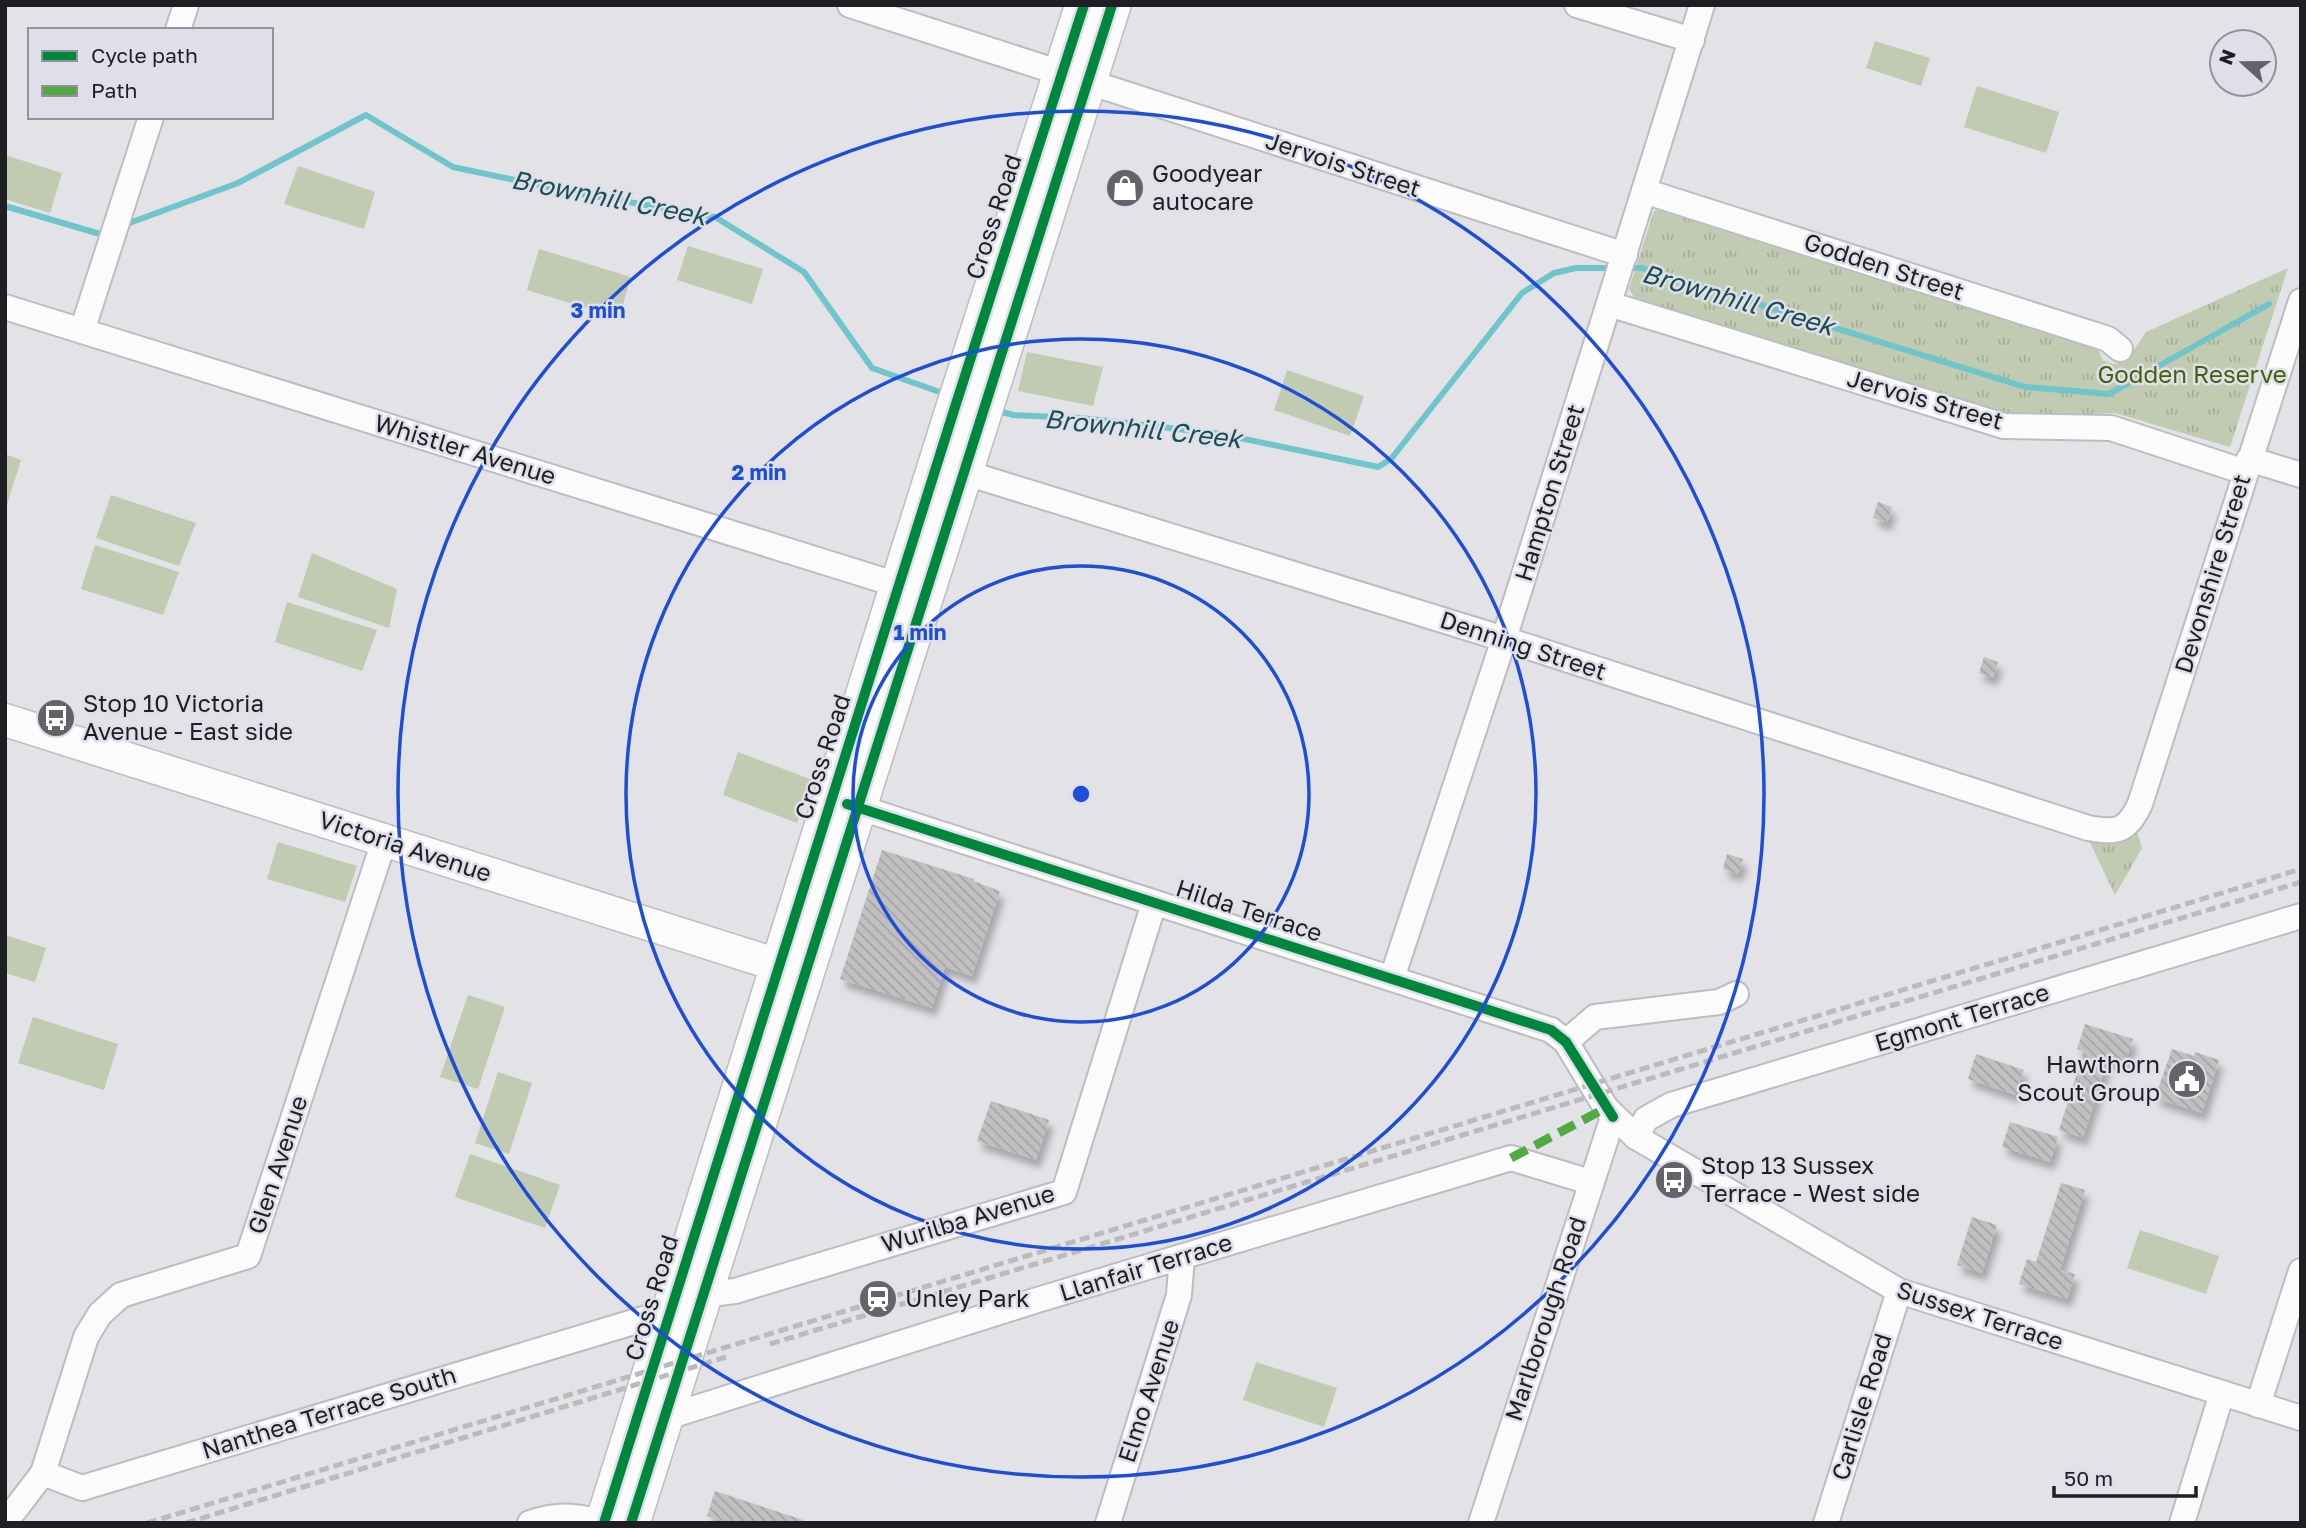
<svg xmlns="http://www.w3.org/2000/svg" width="2306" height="1528" viewBox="0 0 2306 1528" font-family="'Golos Text',sans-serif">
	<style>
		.grass { fill: #c0cbb1 }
		.park { fill: url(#park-tufts) }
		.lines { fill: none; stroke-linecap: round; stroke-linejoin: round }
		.stream { stroke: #6ec5cc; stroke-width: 6 }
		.building { fill: url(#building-back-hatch); filter: url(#shadow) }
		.minor-casing { stroke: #bdbdc1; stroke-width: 28 }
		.major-casing { stroke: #bdbdc1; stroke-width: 35 }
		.highway-casing { stroke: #bdbdc1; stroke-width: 40 }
		.minor { stroke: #fbfbfb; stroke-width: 24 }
		.major { stroke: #fbfbfb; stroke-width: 32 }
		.highway { stroke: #fbfbfb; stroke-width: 37 }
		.rail { stroke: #bbbbbc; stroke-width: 5; stroke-dasharray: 10 5; stroke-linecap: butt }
		.quiet { stroke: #52aa43; stroke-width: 9; stroke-dasharray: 18 9; stroke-linecap: butt }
		.cycleway-casing { stroke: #dfdfea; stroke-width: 15 }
		.cycleway { stroke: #00873e; stroke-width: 10 }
		.ring { fill: none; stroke: #1d4ed8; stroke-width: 3.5 }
		.labels { text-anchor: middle; stroke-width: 5; stroke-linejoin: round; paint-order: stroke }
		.street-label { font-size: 24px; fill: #1f1f23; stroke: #dfdfea }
		.poi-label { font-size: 24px; fill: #1f1f23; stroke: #dfdfea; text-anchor: start }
		.park-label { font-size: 24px; fill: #475f08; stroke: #dfdfea }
		.water-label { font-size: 26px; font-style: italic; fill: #1a4f52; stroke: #dfdfea }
		.centre { fill: #1d4ed8; stroke: #dfdfea; stroke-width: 3.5 }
		.ring-label { font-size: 21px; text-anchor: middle; font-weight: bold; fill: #1d4ed8; stroke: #dfdfea; stroke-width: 5; stroke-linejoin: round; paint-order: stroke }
	</style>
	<defs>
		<pattern id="park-tufts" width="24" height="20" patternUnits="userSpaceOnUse" patternTransform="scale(1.75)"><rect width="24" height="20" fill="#c0cbb1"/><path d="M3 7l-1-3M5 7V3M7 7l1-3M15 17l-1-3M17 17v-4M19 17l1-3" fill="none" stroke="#a5ae98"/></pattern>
		<pattern id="building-back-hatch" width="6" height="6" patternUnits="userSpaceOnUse" patternTransform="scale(1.75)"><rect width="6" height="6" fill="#c1bfc0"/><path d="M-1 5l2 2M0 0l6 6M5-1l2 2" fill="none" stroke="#a5a4a5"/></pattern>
		<filter id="shadow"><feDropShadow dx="4.5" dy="8" stdDeviation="3.5" flood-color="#0004"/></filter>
	</defs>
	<rect width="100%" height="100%" fill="#e2e2e7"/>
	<g class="grass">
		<polygon points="1875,41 1930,58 1921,86 1866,68"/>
		<polygon points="1977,86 2059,112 2046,153 1964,127"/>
		<polygon points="5,155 62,173 50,213 5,199"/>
		<polygon points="298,166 375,192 364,229 284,204"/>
		<polygon points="688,246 763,269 752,304 677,280"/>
		<polygon points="539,249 631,277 619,318 527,290"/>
		<polygon points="1027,352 1103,367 1093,406 1018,391"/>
		<polygon points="1287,370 1364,396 1350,436 1274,410"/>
		<polygon points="5,454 21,460 6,508 5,508"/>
		<polygon points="111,495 196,523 179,566 96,538"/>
		<polygon points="95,545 179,572 163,615 81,589"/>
		<polygon points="312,553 397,589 389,628 298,597"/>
		<polygon points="287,602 377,630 362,671 275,642"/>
		<polygon points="738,752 813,780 797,823 723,795"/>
		<polygon points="278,842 357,866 345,902 267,879"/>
		<polygon points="5,935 46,948 35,982 5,973"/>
		<polygon points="468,995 505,1007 478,1089 440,1077"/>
		<polygon points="33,1017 118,1044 104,1090 18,1063"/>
		<polygon points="498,1072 532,1083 509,1154 475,1143"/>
		<polygon points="470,1154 560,1185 545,1228 455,1197"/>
		<polygon points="2140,1230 2219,1256 2206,1294 2127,1268"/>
		<polygon points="1256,1362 1337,1388 1324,1427 1243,1400"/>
	</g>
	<g class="park">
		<polygon points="1664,207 2097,346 2103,361 2114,364 2126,362 2146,332 2288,268 2230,447 2115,413 2002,418 1637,302 1629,289 1654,211"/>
		<polygon points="2133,820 2142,848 2115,895 2082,826"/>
	</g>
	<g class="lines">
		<g class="stream">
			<polyline points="5,206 100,234 107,231"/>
			<polyline points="124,225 238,183 366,115 453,167 577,193 715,217 804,272 872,368 948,395"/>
			<polyline points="1625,268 1642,268 2025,387 2109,394 2269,304"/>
			<polyline points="995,410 1013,415 1082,418 1221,434 1378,467 1391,459 1522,293 1554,273 1576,268 1615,268"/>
		</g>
	</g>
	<g class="building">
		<polygon points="1878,502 1892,507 1887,523 1873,518"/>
		<polygon points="1984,657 1998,662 1993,678 1979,673"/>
		<polygon points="882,850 974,879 973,881 1000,891 972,976 945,967 932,1008 840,979"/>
		<polygon points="1727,854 1743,859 1738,874 1723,869"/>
		<polygon points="2085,1024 2133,1039 2125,1064 2108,1059 2083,1138 2059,1130 2084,1051 2077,1049"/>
		<polygon points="2172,1049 2194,1056 2195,1052 2219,1060 2202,1113 2155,1098"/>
		<polygon points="1976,1054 2024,1070 2015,1095 1968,1079"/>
		<polygon points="991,1101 1049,1120 1036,1160 977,1141"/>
		<polygon points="2010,1122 2058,1137 2050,1162 2002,1147"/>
		<polygon points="2061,1183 2085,1190 2060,1270 2075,1274 2067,1299 2019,1284 2027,1259 2036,1262"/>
		<polygon points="1972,1217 1997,1225 1982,1273 1957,1265"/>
		<polygon points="715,1491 803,1520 802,1523 729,1523 707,1516"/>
	</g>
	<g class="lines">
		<defs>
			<g id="minor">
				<polyline points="850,5 1625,255"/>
				<polyline points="1577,5 1692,40"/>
				<polyline points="178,30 186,5"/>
				<polyline points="1644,191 2108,339 2120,349"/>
				<polyline points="1609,304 2004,426 2111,428 2245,472"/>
				<polyline points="5,307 911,589"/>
				<polyline points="82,331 151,117"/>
				<polyline points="2249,459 2301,475"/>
				<path d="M950,468l554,171 584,189c29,5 39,4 52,-24l161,-503"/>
				<polyline points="845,803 1551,1030 1566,1042 1606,1108 1636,1137 1899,1291 2301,1418"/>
				<polyline points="1392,978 1504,639 1702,5"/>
				<polyline points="1566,1042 1595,1017 1719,1002 1736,994"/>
				<polyline points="1636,1137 1646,1119 1671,1105 2301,916"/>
				<polyline points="705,1289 719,1293 735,1291 1064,1192 1154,903"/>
				<polyline points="2258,1405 2301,1271"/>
				<polyline points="664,1418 1034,1301 1511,1158 1590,1182"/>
				<polyline points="43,1473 86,1337 100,1314 121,1295 248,1256 384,841"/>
				<polyline points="5,1514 14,1511 43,1473 82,1488 670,1311"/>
				<path d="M530,1523c29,-10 44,-7 74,-1"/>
				<polyline points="1108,1523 1179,1295 1182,1257"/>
				<polyline points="1481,1523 1613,1117"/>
				<polyline points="1826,1523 1899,1291"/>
				<polyline points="2182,1523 2222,1393"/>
			</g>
			<polyline id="major" points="5,720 803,973"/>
			<g id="highway">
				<polyline points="604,1523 955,407 1084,5"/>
				<polyline points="631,1523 1112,5"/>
			</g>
		</defs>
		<use href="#minor" class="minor-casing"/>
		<use href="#major" class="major-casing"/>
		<use href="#highway" class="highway-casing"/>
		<use href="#minor" class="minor"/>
		<use href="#major" class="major"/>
		<use href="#highway" class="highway"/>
		<g class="rail">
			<polyline points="770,1344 2301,882"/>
			<polyline points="147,1523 2301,869"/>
			<polyline points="186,1523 726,1357"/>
		</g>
		<polyline class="quiet" points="1511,1158 1606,1108"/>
		<defs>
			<g id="cycleway">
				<polyline points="847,804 1551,1030 1566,1042 1613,1117"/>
				<polyline points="604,1523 955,407 1084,5"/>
				<polyline points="631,1523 1112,5"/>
			</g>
		</defs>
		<use href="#cycleway" class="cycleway-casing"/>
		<use href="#cycleway" class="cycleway"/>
	</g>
	<g class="ring">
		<circle cx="1081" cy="794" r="228"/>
		<circle cx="1081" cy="794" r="455"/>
		<circle cx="1081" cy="794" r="683"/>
	</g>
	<defs>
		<symbol id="shop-disc" viewBox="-11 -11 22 22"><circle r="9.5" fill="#636368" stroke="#dfdfea"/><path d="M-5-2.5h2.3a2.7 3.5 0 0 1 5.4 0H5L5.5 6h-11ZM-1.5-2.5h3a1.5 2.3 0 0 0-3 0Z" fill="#fff"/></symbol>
		<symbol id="bus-disc" viewBox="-11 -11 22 22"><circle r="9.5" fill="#636368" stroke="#dfdfea"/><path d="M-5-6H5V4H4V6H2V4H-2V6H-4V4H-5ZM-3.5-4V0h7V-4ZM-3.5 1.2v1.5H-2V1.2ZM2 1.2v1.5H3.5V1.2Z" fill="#fff"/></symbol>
		<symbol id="civic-disc" viewBox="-11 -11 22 22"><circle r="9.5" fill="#636368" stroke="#dfdfea"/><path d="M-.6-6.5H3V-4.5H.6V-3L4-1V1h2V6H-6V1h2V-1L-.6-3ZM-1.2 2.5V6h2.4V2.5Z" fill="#fff"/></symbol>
		<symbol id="station-disc" viewBox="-11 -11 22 22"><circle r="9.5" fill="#636368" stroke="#dfdfea"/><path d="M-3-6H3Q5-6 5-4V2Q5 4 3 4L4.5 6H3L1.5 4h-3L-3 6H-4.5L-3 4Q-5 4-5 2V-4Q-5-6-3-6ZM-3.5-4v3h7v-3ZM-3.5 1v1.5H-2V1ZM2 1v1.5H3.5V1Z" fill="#fff"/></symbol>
	</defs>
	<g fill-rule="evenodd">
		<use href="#shop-disc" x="1103" y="166" width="44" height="44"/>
		<use href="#bus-disc" x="34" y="696" width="44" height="44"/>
		<use href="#civic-disc" x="2165" y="1057" width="44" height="44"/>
		<use href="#bus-disc" x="1652" y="1158" width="44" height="44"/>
		<use href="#station-disc" x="856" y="1277" width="44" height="44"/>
	</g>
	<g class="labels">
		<g class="street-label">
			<text transform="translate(1343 165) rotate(18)" y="8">Jervois Street</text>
			<text transform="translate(994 217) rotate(-72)" y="8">Cross Road</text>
			<text transform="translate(1884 267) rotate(18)" y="8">Godden Street</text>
			<text transform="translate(1925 400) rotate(16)" y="8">Jervois Street</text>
			<text transform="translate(465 450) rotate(17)" y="8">Whistler Avenue</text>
			<text transform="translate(1550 493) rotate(-73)" y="8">Hampton Street</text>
			<text transform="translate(2213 574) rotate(-73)" y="8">Devonshire Street</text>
			<text transform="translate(1523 646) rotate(18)" y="8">Denning Street</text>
			<text transform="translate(823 757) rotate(-72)" y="8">Cross Road</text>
			<text transform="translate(405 847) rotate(18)" y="8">Victoria Avenue</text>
			<text transform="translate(1249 911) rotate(18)" y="8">Hilda Terrace</text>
			<text transform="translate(1962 1018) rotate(-17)" y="8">Egmont Terrace</text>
			<text transform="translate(278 1165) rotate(-72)" y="8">Glen Avenue</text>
			<text transform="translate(968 1219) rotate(-17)" y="8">Wurilba Avenue</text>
			<text transform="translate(1146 1268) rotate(-17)" y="8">Llanfair Terrace</text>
			<text transform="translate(652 1298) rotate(-73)" y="8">Cross Road</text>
			<text transform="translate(1980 1316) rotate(18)" y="8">Sussex Terrace</text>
			<text transform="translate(1546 1319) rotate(-72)" y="8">Marlborough Road</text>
			<text transform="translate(1149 1391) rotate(-72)" y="8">Elmo Avenue</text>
			<text transform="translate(1862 1407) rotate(-73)" y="8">Carlisle Road</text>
			<text transform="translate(329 1413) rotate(-17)" y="8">Nanthea Terrace South</text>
		</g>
		<g class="poi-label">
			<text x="1152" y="182">Goodyear<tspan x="1152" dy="28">autocare</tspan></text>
			<text x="83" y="712">Stop 10 Victoria<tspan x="83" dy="28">Avenue - East side</tspan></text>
			<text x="2160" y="1073" text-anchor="end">Hawthorn<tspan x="2160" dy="28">Scout Group</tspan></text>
			<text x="1701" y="1174">Stop 13 Sussex<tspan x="1701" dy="28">Terrace - West side</tspan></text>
			<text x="905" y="1307">Unley Park</text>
		</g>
		<g class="park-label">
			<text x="2192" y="383">Godden Reserve</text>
		</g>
		<g class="water-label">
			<text transform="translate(609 198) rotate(11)" y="9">Brownhill Creek</text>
			<text transform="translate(1738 300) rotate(16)" y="9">Brownhill Creek</text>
			<text transform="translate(1143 429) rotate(6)" y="9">Brownhill Creek</text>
		</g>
	</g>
	<circle cx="1081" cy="794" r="10" class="centre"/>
	<g class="ring-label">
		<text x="598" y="318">3 min</text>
		<text x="759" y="480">2 min</text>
		<text x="920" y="640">1 min</text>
	</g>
	<rect width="2306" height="1528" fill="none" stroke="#1f1f23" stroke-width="14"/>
	<rect x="28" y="28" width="245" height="91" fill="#dfdfea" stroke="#92929a" stroke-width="2"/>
	<rect x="42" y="51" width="35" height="10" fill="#00873e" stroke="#92929a" stroke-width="2"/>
	<text x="91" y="63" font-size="21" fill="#1f1f23">Cycle path</text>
	<rect x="42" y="86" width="35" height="10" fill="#52aa43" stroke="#92929a" stroke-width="2"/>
	<text x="91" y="98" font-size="21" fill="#1f1f23">Path</text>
	<g transform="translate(2243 63) rotate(291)"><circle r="33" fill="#dfdfea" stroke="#92929a" stroke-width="2"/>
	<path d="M0-5L12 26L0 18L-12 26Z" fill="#636368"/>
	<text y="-10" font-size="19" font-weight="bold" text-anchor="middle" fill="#1f1f23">N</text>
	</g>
	<path d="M2054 1486v10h142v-10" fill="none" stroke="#1f1f23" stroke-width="3.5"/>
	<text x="2064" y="1486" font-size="21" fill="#1f1f23" stroke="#dfdfea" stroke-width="5" paint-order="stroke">50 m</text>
</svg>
